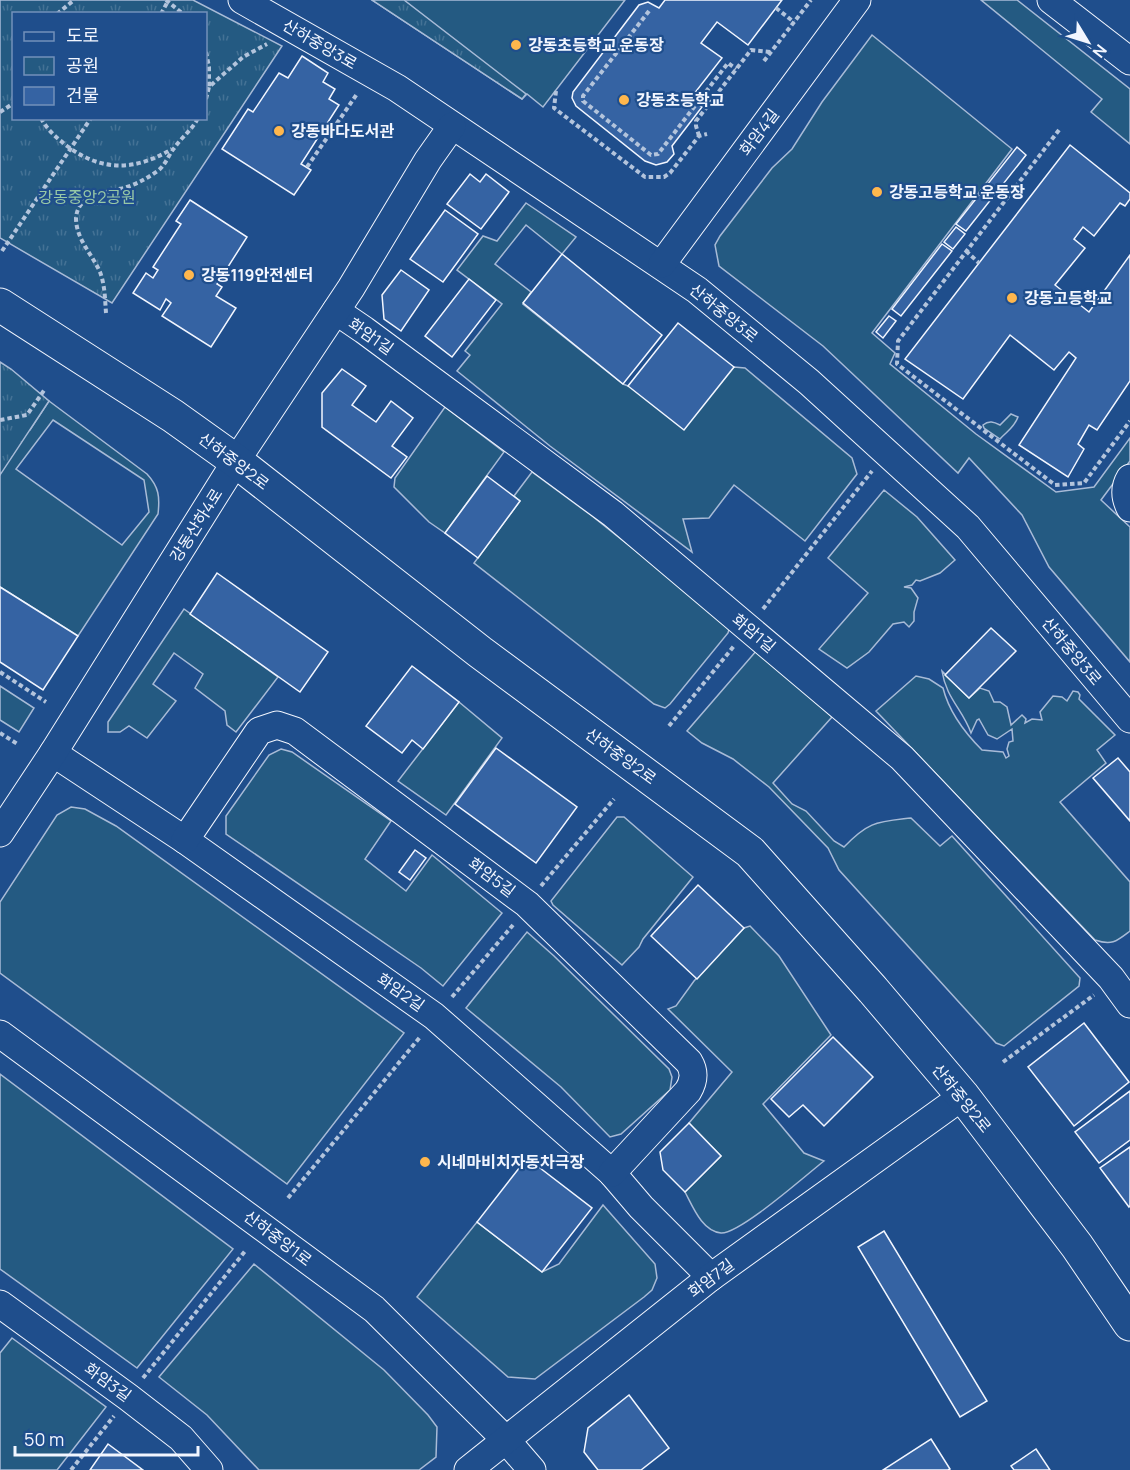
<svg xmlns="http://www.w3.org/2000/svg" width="1130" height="1470" viewBox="0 0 1130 1470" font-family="Manrope,'Noto Sans KR',sans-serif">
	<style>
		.grass { fill: #245a82; stroke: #a8bbd7; stroke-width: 1.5; fill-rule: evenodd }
		.park { fill: url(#park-tufts); stroke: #a8bbd7; stroke-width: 1.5; fill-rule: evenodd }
		.building { fill: #3563a3; stroke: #f2f6ff; stroke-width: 1.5 }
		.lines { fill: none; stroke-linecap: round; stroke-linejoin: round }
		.minor-casing { stroke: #f2f6ff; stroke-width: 29 }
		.major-casing { stroke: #f2f6ff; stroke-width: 35 }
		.path { stroke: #b3c4dc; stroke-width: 4; stroke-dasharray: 4.5 3; stroke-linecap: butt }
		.minor { stroke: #1f4e8c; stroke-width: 27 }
		.major { stroke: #1f4e8c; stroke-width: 33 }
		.poi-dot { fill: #ffb74d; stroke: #1f4e8c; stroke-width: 2 }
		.labels { text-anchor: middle; stroke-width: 4.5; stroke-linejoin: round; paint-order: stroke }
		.street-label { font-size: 16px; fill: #f2f6ff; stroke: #1f4e8c }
		.poi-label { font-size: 16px; font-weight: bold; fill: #f2f6ff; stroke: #1f4e8c; text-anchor: start }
		.park-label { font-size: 16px; fill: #97c8a6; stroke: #1f4e8c }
	</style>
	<defs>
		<pattern id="park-tufts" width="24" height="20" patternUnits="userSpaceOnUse" patternTransform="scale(1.5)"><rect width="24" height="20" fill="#245a82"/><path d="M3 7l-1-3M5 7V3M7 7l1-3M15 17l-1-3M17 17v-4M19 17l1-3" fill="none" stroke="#447295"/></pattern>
	</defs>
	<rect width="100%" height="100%" fill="#1f4e8c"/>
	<g class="grass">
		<polygon points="372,0 625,0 543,107 527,94 522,99"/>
		<polygon points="981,0 1017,0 1130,89 1130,144 1091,112 1102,99"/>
		<polygon points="872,35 1012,149 872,333 895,353 890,364 976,434 1056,492 1094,487 1130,438 1130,461 1101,500 1130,527 1130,662 1049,567 1022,515 969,458 958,473 823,346 719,266 715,245 720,236 772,168 792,149 822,102"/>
		<polygon points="526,203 576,237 562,254 526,225 495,264 531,292 523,304 623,384 628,386 734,367 745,368 852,458 857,474 805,541 734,485 709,518 683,519 692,552 550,446 457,371 470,355 465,351 502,304 457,270 483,236 497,241"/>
		<path d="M49,401l98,73c12,13 13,23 11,40l-80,122 -78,-49v-161l30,4zM53,420l91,60 5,32 -27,33 -106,-76z"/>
		<polygon points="445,407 504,452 445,533 429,522 394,487 395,478"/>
		<path d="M1011,414l7,3c-4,11 -11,14 -18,22l-16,-11 -1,-3c6,-5 11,-3 17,0z"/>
		<polygon points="532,472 592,516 730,626 728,633 670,704 665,708 654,704 474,563 520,501 514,496"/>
		<polygon points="884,490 917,517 955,560 940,573 920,581 916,580 912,585 904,587 911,588 918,598 914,612 914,621 909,627 904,622 893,624 869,652 847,668 819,649 868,593 828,558"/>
		<polygon points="184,609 278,677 236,732 227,725 225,711 195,688 203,674 174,653 153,684 176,701 147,738 129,726 120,732 108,732 108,722"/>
		<path d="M757,650l75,67 -59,66 19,21 14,7 28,30 10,6c25,-26 33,-25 67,-29l29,28 12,-10 128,142 -1,8 -75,60 -8,-3 -157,-173 -11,-22 -59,-61 -36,-28 -31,-16 -15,-12z"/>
		<path d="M942,671l27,27 11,-10 9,3 5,11h6l7,5 4,18 11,-10 4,4 -1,4 7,-4 10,1 -2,-8 13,-16 9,1 5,4 6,-10 5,1 2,3 -1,4 36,36 -18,15 9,13 -46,39 70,80v49c-13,10 -18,15 -35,9l-219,-229 40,-35 13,3 14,9c6,24 22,45 39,62l21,2 3,6 3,-2 -2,-7 2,-7 4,-1 -1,-12 -15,10 -9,-4 -9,-16 -2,1 -6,13c-8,-23 -25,-35 -29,-62z"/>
		<polygon points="0,686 34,708 19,732 0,720"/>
		<polygon points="459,702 502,738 446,815 398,781"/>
		<polygon points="281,749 292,752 391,821 365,859 406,891 432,855 502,913 443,986 421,968 226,834 226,816 269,755"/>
		<polygon points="71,807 85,809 116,826 404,1033 287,1184 0,973 0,902 57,815"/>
		<polygon points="617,817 624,817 693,877 643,939 639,947 622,965 553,905 551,901"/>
		<path d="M750,926l29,30 52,79 -68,69 41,49 20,8c-18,14 -84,73 -103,72 -19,-2 -28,-26 -36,-41l36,-36 -32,-33 43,-51 -64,-63 8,-3 18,-25 50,-53z"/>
		<polygon points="527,932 554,956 669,1069 672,1077 670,1090 621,1134 610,1137 561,1087 466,1008"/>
		<polygon points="0,1074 233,1249 137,1368 0,1269"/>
		<polygon points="603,1205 655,1264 657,1278 652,1290 644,1297 535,1379 508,1377 417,1297 477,1222 542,1272 559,1264"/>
		<polygon points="254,1264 384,1370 428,1415 437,1427 436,1457 419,1470 259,1470 207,1415 159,1377"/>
		<polygon points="12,1338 106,1407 57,1470 0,1470 0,1353"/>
	</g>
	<g class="park">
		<path d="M0,0h193l89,46 -170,257 -112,-65zM14,14h192v104h-192z"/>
		<polygon points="372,0 404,0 526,94 522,99"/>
		<polygon points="0,362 11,369 49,401 0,475"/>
	</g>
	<g class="building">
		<polygon points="665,0 782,0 748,45 717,22 701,43 722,58 690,99 702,107 672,146 674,154 667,162 656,165 645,161 576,106 572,98 573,92 639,5 648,2 659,8"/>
		<polygon points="302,56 328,73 323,82 335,89 329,99 339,105 301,164 311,170 294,195 222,149 248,109 253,112 279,73 288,78"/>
		<polygon points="1070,145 1130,193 1130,199 1125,206 1120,203 1094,236 1083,227 1074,239 1085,248 1055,285 1089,312 1130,255 1130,381 1097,430 1089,425 1078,444 1084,449 1068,477 1019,445 1076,358 1069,352 1054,370 1010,335 963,399 905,359"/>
		<polygon points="1017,147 1026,155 966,231 956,224"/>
		<polygon points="470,174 480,182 486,174 509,192 481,229 447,204"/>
		<polygon points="190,200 247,237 217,284 222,287 216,296 236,308 211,347 162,316 171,303 166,299 160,310 133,293 146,273 153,278 158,270 153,267 181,224 176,221"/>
		<polygon points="445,210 478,234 443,282 410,259"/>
		<polygon points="956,227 965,234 953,249 944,242"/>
		<polygon points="942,244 952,251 901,316 892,309"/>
		<polygon points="562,254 662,335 623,384 523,303"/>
		<polygon points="401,270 429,290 401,331 384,319 382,295"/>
		<polygon points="469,279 496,300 452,357 425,336"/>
		<polygon points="889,316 896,321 883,338 876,332"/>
		<polygon points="678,323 734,367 684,430 628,386"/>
		<polygon points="342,369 366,386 352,405 376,422 391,401 413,418 392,446 407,457 391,478 322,427 322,393"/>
		<polygon points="487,476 520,501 478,558 445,533"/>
		<polygon points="217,573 328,652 300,692 190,614"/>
		<polygon points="0,587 78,636 43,690 0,662"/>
		<polygon points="991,628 1016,651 969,698 945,675"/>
		<polygon points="412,666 459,702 423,749 412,740 402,753 366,726"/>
		<polygon points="496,748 577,807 536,863 455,804"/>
		<polygon points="1118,758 1130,772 1130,821 1093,778"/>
		<polygon points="415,850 426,858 410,880 399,872"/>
		<polygon points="698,885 744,928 697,979 651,936"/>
		<polygon points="1084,1023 1129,1082 1074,1126 1028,1067"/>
		<polygon points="833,1037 873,1077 824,1126 803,1105 789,1117 771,1099"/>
		<polygon points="1130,1091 1130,1140 1099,1163 1075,1132"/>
		<polygon points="689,1123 721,1156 685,1192 663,1170 660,1152"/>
		<polygon points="1130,1147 1130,1206 1129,1207 1100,1168"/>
		<polygon points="527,1158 592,1208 542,1272 477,1222"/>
		<polygon points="884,1231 987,1401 960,1417 858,1247"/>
		<polygon points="629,1395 669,1448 641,1470 598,1470 584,1452 588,1428"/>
		<polygon points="931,1439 950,1469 948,1470 883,1470"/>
		<polygon points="108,1444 143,1470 90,1470"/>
		<polygon points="1036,1449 1050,1470 1014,1470 1011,1466"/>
	</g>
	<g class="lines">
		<defs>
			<g id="minor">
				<polyline points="242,0 397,88 697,290 809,382 968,527 1130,719"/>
				<polyline points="1051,0 1130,61"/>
				<polyline points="662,264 857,0"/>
				<polyline points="336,311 364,330 613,514 902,758 1111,978 1130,1004"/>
				<path d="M1130,478c-6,10 -5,20 0,30"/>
				<polyline points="53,753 185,840 434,1016 612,1173 641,1207 711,1277"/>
				<polyline points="0,833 53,753 236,461 351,288 428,160 452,126"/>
				<path d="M185,840l74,-109 18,-6 18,6 232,173 162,158c6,10 5,19 -1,29l-76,82"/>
				<polyline points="0,1034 374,1309 507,1441 532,1470"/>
				<polyline points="0,1304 128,1397 181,1438 209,1470"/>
				<polyline points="468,1470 711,1277 963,1096"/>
			</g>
			<polyline id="major" points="0,305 173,416 236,461 480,652 750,852 873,990 963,1096 1077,1246 1130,1324"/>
		</defs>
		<use href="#minor" class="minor-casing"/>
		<use href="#major" class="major-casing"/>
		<g class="path">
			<polyline points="166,0 183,14"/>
			<polyline points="776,8 794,22"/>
			<polyline points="649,11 583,96 583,101 651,155 658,154 728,63 736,69"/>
			<polyline points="57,14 74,0"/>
			<polyline points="161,14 168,1"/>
			<polyline points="206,52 209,67 209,87"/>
			<polyline points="764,61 811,0"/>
			<polyline points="556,91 554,108 645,177 664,177 670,173 699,136 707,134"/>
			<polyline points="206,99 209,87 243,57 267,44"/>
			<polyline points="0,112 14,103"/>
			<path d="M41,118c6,12 16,20 26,28 35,26 68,25 105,3"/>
			<polyline points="1059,130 898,341 897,364 1055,485 1084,483 1130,421"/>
			<polyline points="699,136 696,126 696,121 751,50 771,52"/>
			<polyline points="307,167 357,94"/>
			<polyline points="2,251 91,118"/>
			<polyline points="966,251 979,263"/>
			<path d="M106,313c-1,-13 -1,-28 -6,-41 -8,-18 -24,-33 -24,-54 2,-26 33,-25 51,-31 12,-4 22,-10 32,-17 7,-6 10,-16 16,-23 7,-10 17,-17 23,-29"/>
			<polyline points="0,420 27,415 45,389"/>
			<polyline points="763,609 872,471"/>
			<polyline points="0,672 46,702"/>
			<polyline points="669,726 734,646"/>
			<polyline points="0,733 19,745"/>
			<polyline points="541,886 614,799"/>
			<polyline points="452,997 513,925"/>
			<polyline points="1003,1062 1094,995"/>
			<polyline points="288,1198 420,1037"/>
			<polyline points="143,1378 246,1250"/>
			<polyline points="71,1470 114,1416"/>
		</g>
		<use href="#minor" class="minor"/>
		<use href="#major" class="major"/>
	</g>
	<g class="poi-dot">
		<circle cx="516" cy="45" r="6"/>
		<circle cx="624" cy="100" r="6"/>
		<circle cx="279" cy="131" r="6"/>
		<circle cx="877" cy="192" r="6"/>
		<circle cx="189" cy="275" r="6"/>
		<circle cx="1012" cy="298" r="6"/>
		<circle cx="425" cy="1162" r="6"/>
	</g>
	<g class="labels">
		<g class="street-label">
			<text transform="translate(320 44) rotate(30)" y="6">산하중앙3로</text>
			<text transform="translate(759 132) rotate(-53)" y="6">화암4길</text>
			<text transform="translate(724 313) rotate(39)" y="6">산하중앙3로</text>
			<text transform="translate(371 336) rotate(35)" y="6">화암1길</text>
			<text transform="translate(234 461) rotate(37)" y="6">산하중앙2로</text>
			<text transform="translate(196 525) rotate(-58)" y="6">강동산하4로</text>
			<text transform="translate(754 633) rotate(40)" y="6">화암1길</text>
			<text transform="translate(1072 651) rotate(50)" y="6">산하중앙3로</text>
			<text transform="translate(621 756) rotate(36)" y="6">산하중앙2로</text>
			<text transform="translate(492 877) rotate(37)" y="6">화암5길</text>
			<text transform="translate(401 992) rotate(35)" y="6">화암2길</text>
			<text transform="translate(962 1098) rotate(51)" y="6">산하중앙2로</text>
			<text transform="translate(278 1238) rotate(37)" y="6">산하중앙1로</text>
			<text transform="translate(711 1278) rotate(-37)" y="6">화암7길</text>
			<text transform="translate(108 1382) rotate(36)" y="6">화암3길</text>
		</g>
		<g class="poi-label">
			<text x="528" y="51">강동초등학교 운동장</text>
			<text x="636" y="106">강동초등학교</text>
			<text x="291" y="137">강동바다도서관</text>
			<text x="889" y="198">강동고등학교 운동장</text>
			<text x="201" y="281">강동119안전센터</text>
			<text x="1024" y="304">강동고등학교</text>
			<text x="437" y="1168">시네마비치자동차극장</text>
		</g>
		<g class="park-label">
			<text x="87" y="203">강동중앙2공원</text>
		</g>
	</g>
	<rect x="12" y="12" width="195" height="108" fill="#1f4e8c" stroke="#7391ba" stroke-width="1.5"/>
	<rect x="24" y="32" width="30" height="9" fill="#1f4e8c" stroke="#7391ba" stroke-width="1.5"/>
	<text x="66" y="42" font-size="18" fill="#f2f6ff">도로</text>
	<rect x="24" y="57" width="30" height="18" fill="url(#park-tufts)" stroke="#7391ba" stroke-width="1.5"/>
	<text x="66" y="72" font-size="18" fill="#f2f6ff">공원</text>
	<rect x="24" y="87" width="30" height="18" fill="#3563a3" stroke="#7391ba" stroke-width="1.5"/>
	<text x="66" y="102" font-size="18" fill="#f2f6ff">건물</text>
	<g transform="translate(1088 42) rotate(128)" stroke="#1f4e8c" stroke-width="4.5" paint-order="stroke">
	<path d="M0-4.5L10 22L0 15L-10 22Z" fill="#f2f6ff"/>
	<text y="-9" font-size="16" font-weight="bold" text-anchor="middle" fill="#f2f6ff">N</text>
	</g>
	<path d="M15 1446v9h183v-9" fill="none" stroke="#f2f6ff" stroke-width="3"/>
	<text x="24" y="1446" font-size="18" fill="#f2f6ff" stroke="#1f4e8c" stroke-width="4.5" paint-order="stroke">50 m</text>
</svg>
